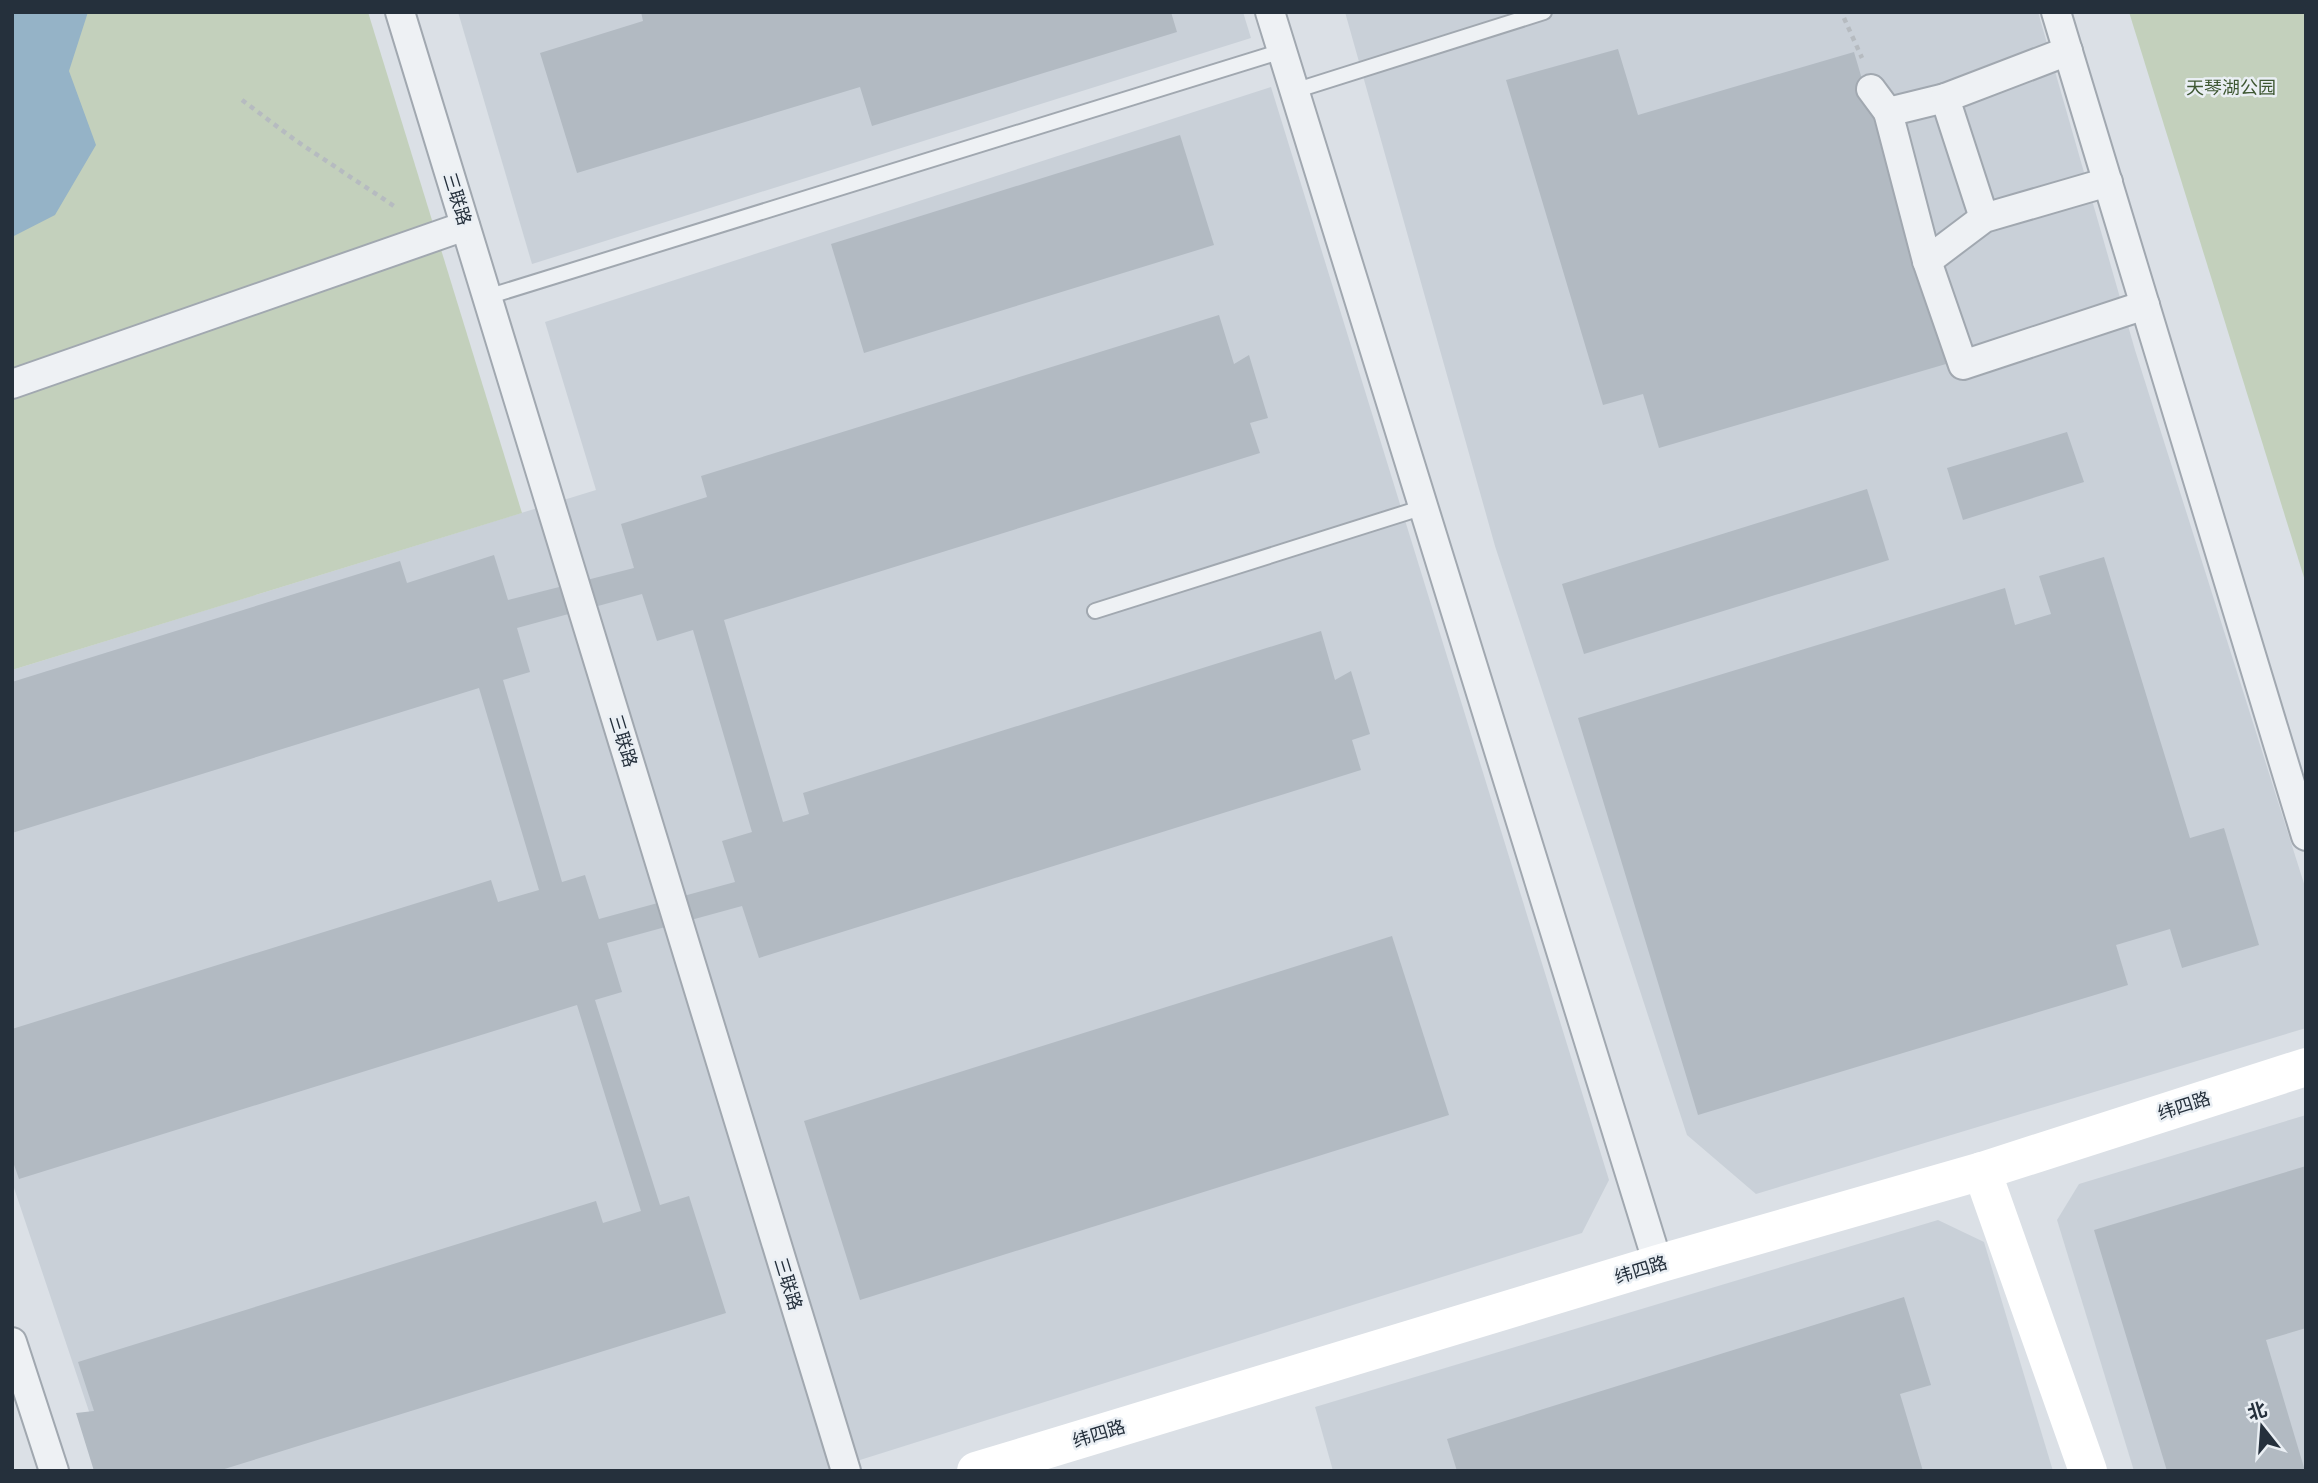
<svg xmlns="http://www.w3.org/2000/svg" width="2318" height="1483" viewBox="0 0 2318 1483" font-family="'Fira Sans','Noto Sans SC',sans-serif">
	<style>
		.built { fill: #c9d0d8 }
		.green { fill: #c3d0bc }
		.water { fill: #95b3c7 }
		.building { fill: #b2bac2; fill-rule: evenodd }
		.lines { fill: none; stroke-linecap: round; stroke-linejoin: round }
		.lane-casing { stroke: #a1a8b0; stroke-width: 18 }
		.street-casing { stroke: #a1a8b0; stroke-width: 32 }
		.path { stroke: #b6bbc0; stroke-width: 4.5; stroke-dasharray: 5 5; stroke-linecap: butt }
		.lane { stroke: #eef1f4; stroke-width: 14 }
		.street { stroke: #eef1f4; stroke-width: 28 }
		.secondary { stroke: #fff; stroke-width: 38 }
		.labels { text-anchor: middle; stroke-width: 5; stroke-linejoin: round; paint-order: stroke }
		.park-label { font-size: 18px; fill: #3e5732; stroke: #eaeff4 }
		.street-label { font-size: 18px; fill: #25303c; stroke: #eaeff4 }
	</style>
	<rect width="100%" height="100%" fill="#dbe0e6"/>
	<g class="built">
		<polygon points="458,12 1243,12 1251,38 532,264"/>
		<polygon points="1345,12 2038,12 2135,350 2306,890 2306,1028 1756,1194 1687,1135 1495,546"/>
		<polygon points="1271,87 1609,1180 1582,1233 825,1471 109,1471 12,1182 12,670 596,490 545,322"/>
		<polygon points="2306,1115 2306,1471 2134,1471 2057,1220 2079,1184"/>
		<polygon points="1938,1220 1984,1242 2053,1471 1333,1471 1315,1407"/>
	</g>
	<g class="green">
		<polygon points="12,12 368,12 522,513 12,670"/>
		<polygon points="2129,12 2306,12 2306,584"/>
	</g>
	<polygon class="water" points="12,12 88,12 69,71 96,145 55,215 12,237"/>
	<g class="building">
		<polygon points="641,12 1171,12 1177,32 872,126 860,87 577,173 540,53 643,21"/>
		<polygon points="1618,49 1638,115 1854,52 1946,364 1659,448 1643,394 1603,405 1506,80"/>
		<polygon points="1180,135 1214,245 864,353 831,244"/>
		<path d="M1219,315l15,49 15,-9 19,63 -18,5 10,30 -536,167 59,202 26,-8 -6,-21 518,-162 14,49 16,-9 19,63 -18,6 9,30 -602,188 -17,-52 -135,37 15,49 -27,8 65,205 29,-9 37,117 -508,158h-124l-18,-58 18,-2 -16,-49 518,-161 7,22 38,-12 -64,-206 -558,174 -7,-20v-130l479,-149 7,22 41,-12 -60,-202 -467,145v-151l388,-121 7,22 87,-28 14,45 126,-32 -13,-44 86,-27 -6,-21zM642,594l15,47 36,-11 59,202 -30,9 13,41 -136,37 -14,-44 -23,7 -59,-202 27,-8 -13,-44z"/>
		<polygon points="2067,432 2084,482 1963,520 1947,468"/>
		<polygon points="1867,489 1889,560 1584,654 1562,584"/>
		<polygon points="2104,557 2190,838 2224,828 2259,945 2182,968 2170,929 2116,945 2128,985 1698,1115 1578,718 2005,588 2015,625 2051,614 2039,576"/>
		<polygon points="1392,936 1449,1115 860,1300 804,1121"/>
		<polygon points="2306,1166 2306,1328 2266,1340 2305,1471 2167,1471 2094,1230"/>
		<polygon points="1904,1297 1931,1385 1900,1394 1923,1471 1457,1471 1447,1439"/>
	</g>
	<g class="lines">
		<defs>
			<g id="lane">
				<polyline points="1294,91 1544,12"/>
				<polyline points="487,297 1282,51"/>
				<polyline points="1095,611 1424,507"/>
			</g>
			<g id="street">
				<polyline points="400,12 846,1471"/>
				<polyline points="1270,12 1658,1264"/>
				<polyline points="2056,12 2306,836"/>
				<polyline points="1871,89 1888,112"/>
				<polyline points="1945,98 1888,112 1927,261 1963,365 2145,305"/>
				<polyline points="1984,218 1945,98 2068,51"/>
				<polyline points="1927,261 1984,218 2108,182"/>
				<polyline points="12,384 465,226"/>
				<polyline points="12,1342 54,1471"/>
			</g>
		</defs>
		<use href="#lane" class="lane-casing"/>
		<use href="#street" class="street-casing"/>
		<g class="path">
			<polyline points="1844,18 1862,58"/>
			<polyline points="242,100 295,140 397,208"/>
		</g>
		<use href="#lane" class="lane"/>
		<use href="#street" class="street"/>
		<g class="secondary">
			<polyline points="1982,1171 2088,1471"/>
			<polyline points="976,1471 1658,1264 1982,1171 2306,1067"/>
		</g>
	</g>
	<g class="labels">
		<g class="park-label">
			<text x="2231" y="94">天琴湖公园</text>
		</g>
		<g class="street-label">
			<text transform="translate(457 199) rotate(73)" y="6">三联路</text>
			<text transform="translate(623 741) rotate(73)" y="6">三联路</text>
			<text transform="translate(2184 1106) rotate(-18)" y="6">纬四路</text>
			<text transform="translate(1641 1270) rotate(-17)" y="6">纬四路</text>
			<text transform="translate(788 1284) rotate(73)" y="6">三联路</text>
			<text transform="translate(1099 1434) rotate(-17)" y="6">纬四路</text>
		</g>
	</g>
	<rect width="2318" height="1483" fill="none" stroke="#25303c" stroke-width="28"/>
	<g transform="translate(2262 1427) rotate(343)" stroke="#eaeff4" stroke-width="5" paint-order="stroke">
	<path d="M0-5L12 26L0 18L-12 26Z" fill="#25303c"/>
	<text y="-10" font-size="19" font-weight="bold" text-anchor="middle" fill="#25303c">北</text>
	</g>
</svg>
